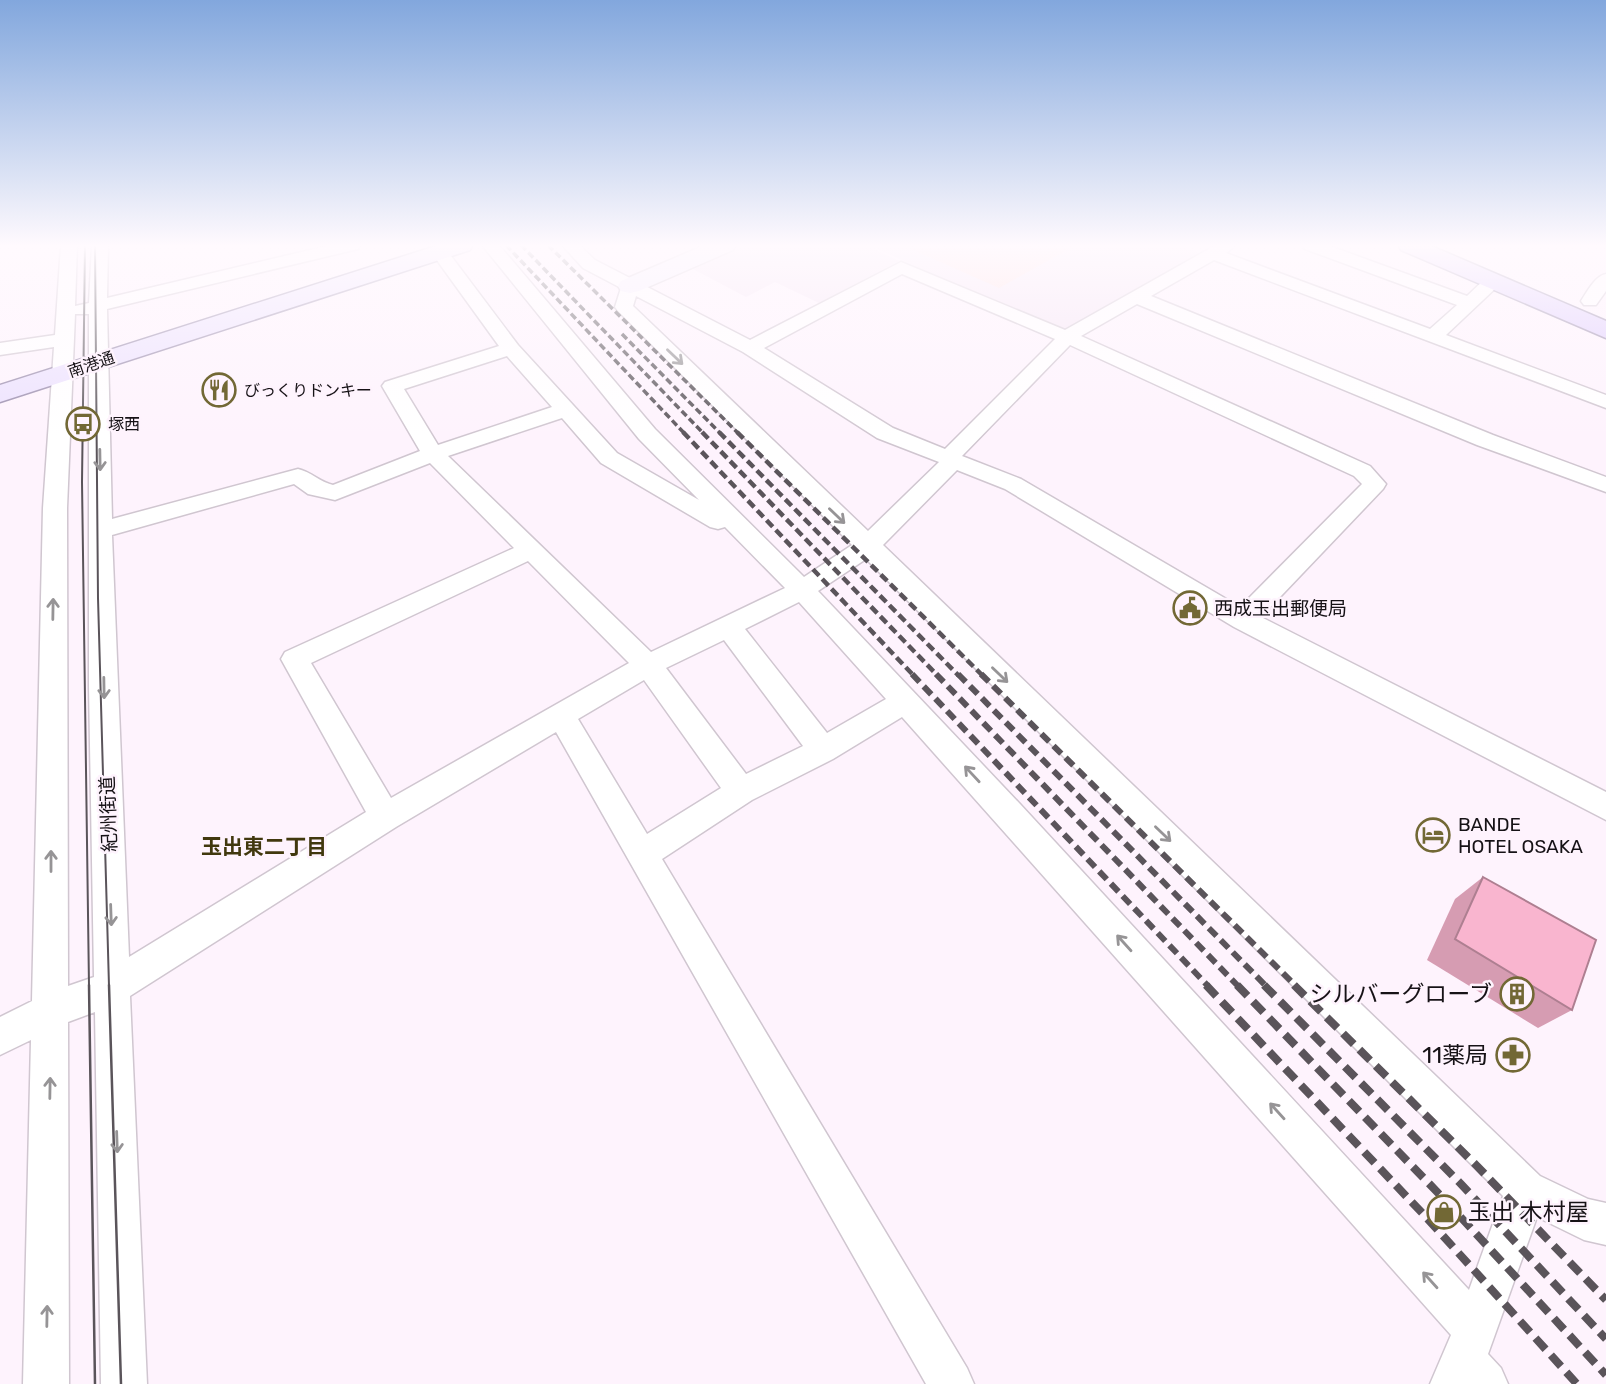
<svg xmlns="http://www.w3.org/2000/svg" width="1606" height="1384" viewBox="0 0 1606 1384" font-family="Rubik,'Noto Sans JP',sans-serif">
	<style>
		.built { fill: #f5e5f4 }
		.green { fill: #fddfde }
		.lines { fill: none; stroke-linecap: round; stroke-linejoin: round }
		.street-casing { stroke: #d0c6d0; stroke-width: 3 }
		.secondary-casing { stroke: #d0c6d0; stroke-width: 3 }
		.primary-casing { stroke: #998cac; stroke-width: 3 }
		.highway-casing { stroke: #998cac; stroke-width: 3 }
		.street { fill: #fff; fill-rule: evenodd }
		.secondary { fill: #f5f0fe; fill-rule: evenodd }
		.primary { fill: #ece1fe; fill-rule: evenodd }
		.highway { fill: #dfcdfd; fill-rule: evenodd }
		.tram-far1 { stroke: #5a545a; stroke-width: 2 }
		.tram { stroke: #5a545a; stroke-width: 2.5 }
		.rail-far3 { stroke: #5a545a; stroke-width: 3.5; stroke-dasharray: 7 3.5; stroke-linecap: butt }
		.rail-far2 { stroke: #5a545a; stroke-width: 4.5; stroke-dasharray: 9 4.5; stroke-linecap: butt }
		.rail-far1 { stroke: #5a545a; stroke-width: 6; stroke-dasharray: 11 6; stroke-linecap: butt }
		.rail { stroke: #5a545a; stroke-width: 8; stroke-dasharray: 15 8; stroke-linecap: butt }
		.wall { fill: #d69cb2 }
		.building { fill: #f9b5cf; stroke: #ae7f91; stroke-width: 2 }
		.oneway { stroke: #969496 }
		.labels { text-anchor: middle; stroke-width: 5; stroke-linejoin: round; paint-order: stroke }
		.far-street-label { font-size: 16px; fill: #161216; stroke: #fef3fd }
		.far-poi-label { font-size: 16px; fill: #161216; stroke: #fef3fd; text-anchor: start }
		.poi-label { font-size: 19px; fill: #161216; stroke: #fef3fd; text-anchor: start }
		.street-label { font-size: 19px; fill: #161216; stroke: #fef3fd }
		.neighbourhood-label { font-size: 21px; font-weight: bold; fill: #41380e; stroke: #fef3fd }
		.near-poi-label { font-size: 23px; fill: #161216; stroke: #fef3fd; text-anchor: end }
	</style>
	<rect width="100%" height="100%" fill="#fef3fd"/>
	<g class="built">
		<polygon points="747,245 866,245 899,261 819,303 775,282 746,297 691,268"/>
		<polygon points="869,245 1177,245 1197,252 1198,256 1071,331 1061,332"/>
	</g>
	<polygon class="green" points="902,245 1076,245 999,288"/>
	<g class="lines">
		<defs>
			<g id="street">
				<path d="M61,245h16l-2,61 14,-3 3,-58h16l-1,53 224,-53h29l-2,4 -251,60 5,210 186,-50c13,3 22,13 35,16l87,-34 -38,-65 3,-4 114,-36 -68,-94 8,-5 6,1 73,97 99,108 82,47 -60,-61 -157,-194h17l156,184 149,148 48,-32 -234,-234 -3,-4 6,-19 -38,-20 -21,-23h17l16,15 155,80 151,-78 164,68 151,-85h20l-10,8 204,76 27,-24 -152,-56 -2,-4h24l140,51 20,-19h12l3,4 -3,4 -53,50 160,60v13l-392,-148 -63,36 342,139 113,42v15l-129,-47 -340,-141 -56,32 289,130 16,18 -3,5 -122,128 345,175v28l-372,-193 -229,-138 -48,-19 -74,75 657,631 48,23 18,4v42l-22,-5 -47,-23 -49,137 13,14 7,16h-78l21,-49 -549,-618 -69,42 -81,41 -90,59 305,509 7,16h-48l-370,-652 -160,95 -266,169 17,388h-46l-6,-372 -27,10 1,362h-46l8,-344 -31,15v-38l32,-16 11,-493 11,-161 -54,8v-12l55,-8zM902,274l153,65 -110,110 -52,-21 -129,-80zM636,296l107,56 134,86 62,24 -71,69 -235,-225zM75,314h14v372l5,291 -26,9 -1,-478zM1070,345l284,131 8,8 -122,123 -219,-128 -59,-23zM507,356l45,51 -114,38 -34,-56zM562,418l39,45 109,64 8,2 7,-2 60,61 -134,64 -203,-196zM430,463l84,85 -229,104 -4,7 85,153 -237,145 -17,-422 182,-51 14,10 27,6zM866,559l637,637 -34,94 -449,-486 -202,-213zM528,561l101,102 -238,135 -80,-135zM799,602l87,97 -59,34 -82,-104zM724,640l79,106 -57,28 -80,-106zM644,680l77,108 -74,46 -69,-115z"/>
				<path d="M1606,274v17l-10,14h-12l-3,-4c6,-9 14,-25 25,-27z"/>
			</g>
			<polygon id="secondary" points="705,245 736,245 733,250 639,291 630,293 621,291 618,286 621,281"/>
			<polygon id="primary" points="439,245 473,245 470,250 0,402 0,385"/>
			<polygon id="highway" points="1398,245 1429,245 1606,321 1606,338 1401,250"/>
		</defs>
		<use href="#street" class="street-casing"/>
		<use href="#secondary" class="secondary-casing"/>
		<use href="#primary" class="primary-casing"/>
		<use href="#highway" class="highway-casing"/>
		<use href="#street" class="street"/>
		<use href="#secondary" class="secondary"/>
		<use href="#primary" class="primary"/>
		<use href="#highway" class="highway"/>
		<g class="tram-far1">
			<polyline points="85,245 82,482 89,986"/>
			<polyline points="95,245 98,598 109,986"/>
		</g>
		<g class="tram">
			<polyline points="89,985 95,1384"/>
			<polyline points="109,985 121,1384"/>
		</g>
		<g class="rail-far3">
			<polyline points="506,245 685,434"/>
			<polyline points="521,245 704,434"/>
			<polyline points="548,245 739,434"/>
			<polyline points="622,334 721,434"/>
		</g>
		<g class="rail-far2">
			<polyline points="683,432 914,676"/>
			<polyline points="702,432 938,676"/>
			<polyline points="719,432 959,676"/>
			<polyline points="737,432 983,676"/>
		</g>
		<g class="rail-far1">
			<polyline points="912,674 1208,986"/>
			<polyline points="936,674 1238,986"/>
			<polyline points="958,674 1266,986"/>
			<polyline points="981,674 1296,986"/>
		</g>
		<g class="rail">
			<polyline points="1206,985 1425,1216 1577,1384"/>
			<polyline points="1237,985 1444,1199 1606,1375"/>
			<polyline points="1264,985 1460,1183 1606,1339"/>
			<polyline points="1294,985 1477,1166 1606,1300"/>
		</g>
	</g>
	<polygon class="wall" points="1483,877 1572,1010 1538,1028 1427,960 1455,899"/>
	<polygon class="building" points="1483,877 1596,940 1572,1010 1455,939"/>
	<defs><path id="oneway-shaft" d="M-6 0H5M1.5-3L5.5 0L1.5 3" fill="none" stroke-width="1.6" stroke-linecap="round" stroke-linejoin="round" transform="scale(1.75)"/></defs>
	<g class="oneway">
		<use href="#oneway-shaft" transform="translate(675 357) rotate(44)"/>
		<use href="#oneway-shaft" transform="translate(100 460) rotate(89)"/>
		<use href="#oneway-shaft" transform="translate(837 516) rotate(44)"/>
		<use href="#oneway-shaft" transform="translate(53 609) rotate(-89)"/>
		<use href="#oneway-shaft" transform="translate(1000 675) rotate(44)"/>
		<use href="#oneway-shaft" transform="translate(104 688) rotate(89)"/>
		<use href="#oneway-shaft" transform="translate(972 774) rotate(-133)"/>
		<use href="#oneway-shaft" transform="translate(1163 834) rotate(44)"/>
		<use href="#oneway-shaft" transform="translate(51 861) rotate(-90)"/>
		<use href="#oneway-shaft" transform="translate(111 915) rotate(88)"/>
		<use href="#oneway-shaft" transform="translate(1124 943) rotate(-132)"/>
		<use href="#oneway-shaft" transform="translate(50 1088) rotate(-89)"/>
		<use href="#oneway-shaft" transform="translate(1277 1111) rotate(-132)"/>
		<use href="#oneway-shaft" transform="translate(117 1142) rotate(88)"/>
		<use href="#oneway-shaft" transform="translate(1430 1280) rotate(-132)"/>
		<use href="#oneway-shaft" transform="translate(47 1316) rotate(-89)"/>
	</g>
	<linearGradient id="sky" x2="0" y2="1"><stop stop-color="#82a7dd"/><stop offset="0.56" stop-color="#fffafe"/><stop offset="1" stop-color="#fffafe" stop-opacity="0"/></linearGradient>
	<rect width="1606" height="439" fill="url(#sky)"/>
	<defs>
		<symbol id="restaurant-ring" viewBox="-11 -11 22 22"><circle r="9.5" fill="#fef3fd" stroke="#726835" stroke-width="1.5"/><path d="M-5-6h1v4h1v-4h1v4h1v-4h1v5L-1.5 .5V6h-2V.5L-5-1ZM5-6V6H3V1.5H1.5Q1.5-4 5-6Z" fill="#726835"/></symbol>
		<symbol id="bus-ring" viewBox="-11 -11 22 22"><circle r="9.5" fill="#fef3fd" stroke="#726835" stroke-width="1.5"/><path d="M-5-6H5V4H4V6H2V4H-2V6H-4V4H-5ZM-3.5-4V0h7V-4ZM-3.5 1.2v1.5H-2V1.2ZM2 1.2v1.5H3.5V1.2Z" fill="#726835"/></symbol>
		<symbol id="civic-ring" viewBox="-11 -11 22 22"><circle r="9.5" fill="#fef3fd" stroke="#726835" stroke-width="1.5"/><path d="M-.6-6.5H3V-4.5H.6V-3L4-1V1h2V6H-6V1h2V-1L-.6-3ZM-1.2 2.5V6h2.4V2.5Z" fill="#726835"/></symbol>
		<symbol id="hotel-ring" viewBox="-11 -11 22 22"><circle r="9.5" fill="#fef3fd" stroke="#726835" stroke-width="1.5"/><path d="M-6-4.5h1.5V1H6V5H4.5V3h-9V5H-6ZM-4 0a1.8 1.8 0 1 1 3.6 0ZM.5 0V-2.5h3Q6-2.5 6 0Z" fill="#726835"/></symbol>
		<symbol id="building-ring" viewBox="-11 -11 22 22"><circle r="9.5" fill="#fef3fd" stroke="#726835" stroke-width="1.5"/><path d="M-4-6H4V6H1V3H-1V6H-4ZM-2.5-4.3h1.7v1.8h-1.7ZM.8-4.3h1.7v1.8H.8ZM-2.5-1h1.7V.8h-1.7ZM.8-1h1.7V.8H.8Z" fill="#726835"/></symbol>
		<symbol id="pharmacy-ring" viewBox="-11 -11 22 22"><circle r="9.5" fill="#fef3fd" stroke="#726835" stroke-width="1.5"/><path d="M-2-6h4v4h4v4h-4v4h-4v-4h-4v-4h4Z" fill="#726835"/></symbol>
		<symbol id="shop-ring" viewBox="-11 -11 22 22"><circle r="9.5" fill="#fef3fd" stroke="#726835" stroke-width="1.5"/><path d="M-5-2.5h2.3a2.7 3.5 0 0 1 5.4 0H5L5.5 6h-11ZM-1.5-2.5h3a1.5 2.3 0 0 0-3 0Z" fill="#726835"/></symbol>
	</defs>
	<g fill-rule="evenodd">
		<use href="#restaurant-ring" x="200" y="371" width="38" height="38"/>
		<use href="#bus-ring" x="64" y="405" width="38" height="38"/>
		<use href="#civic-ring" x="1171" y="589" width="38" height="38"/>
		<use href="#hotel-ring" x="1414" y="816" width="38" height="38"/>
		<use href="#building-ring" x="1498" y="975" width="38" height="38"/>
		<use href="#pharmacy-ring" x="1494" y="1036" width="38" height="38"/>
		<use href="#shop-ring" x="1425" y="1193" width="38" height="38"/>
	</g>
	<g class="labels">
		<g class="far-street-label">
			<text transform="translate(91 364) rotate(-19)" y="6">南港通</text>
		</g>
		<g class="far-poi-label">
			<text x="244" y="396">びっくりドンキー</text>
			<text x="108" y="430">塚西</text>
		</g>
		<g class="poi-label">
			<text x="1214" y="615">西成玉出郵便局</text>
			<text x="1458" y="831">BANDE<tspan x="1458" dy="22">HOTEL OSAKA</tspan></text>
		</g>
		<g class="street-label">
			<text transform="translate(108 814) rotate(-92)" y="7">紀州街道</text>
		</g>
		<g class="neighbourhood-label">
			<text x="264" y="854">玉出東二丁目</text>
		</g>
		<g class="near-poi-label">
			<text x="1492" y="1002">シルバーグローブ</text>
			<text x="1488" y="1063">11薬局</text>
			<text x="1468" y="1220" text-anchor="start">玉出 木村屋</text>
		</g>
	</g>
</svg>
